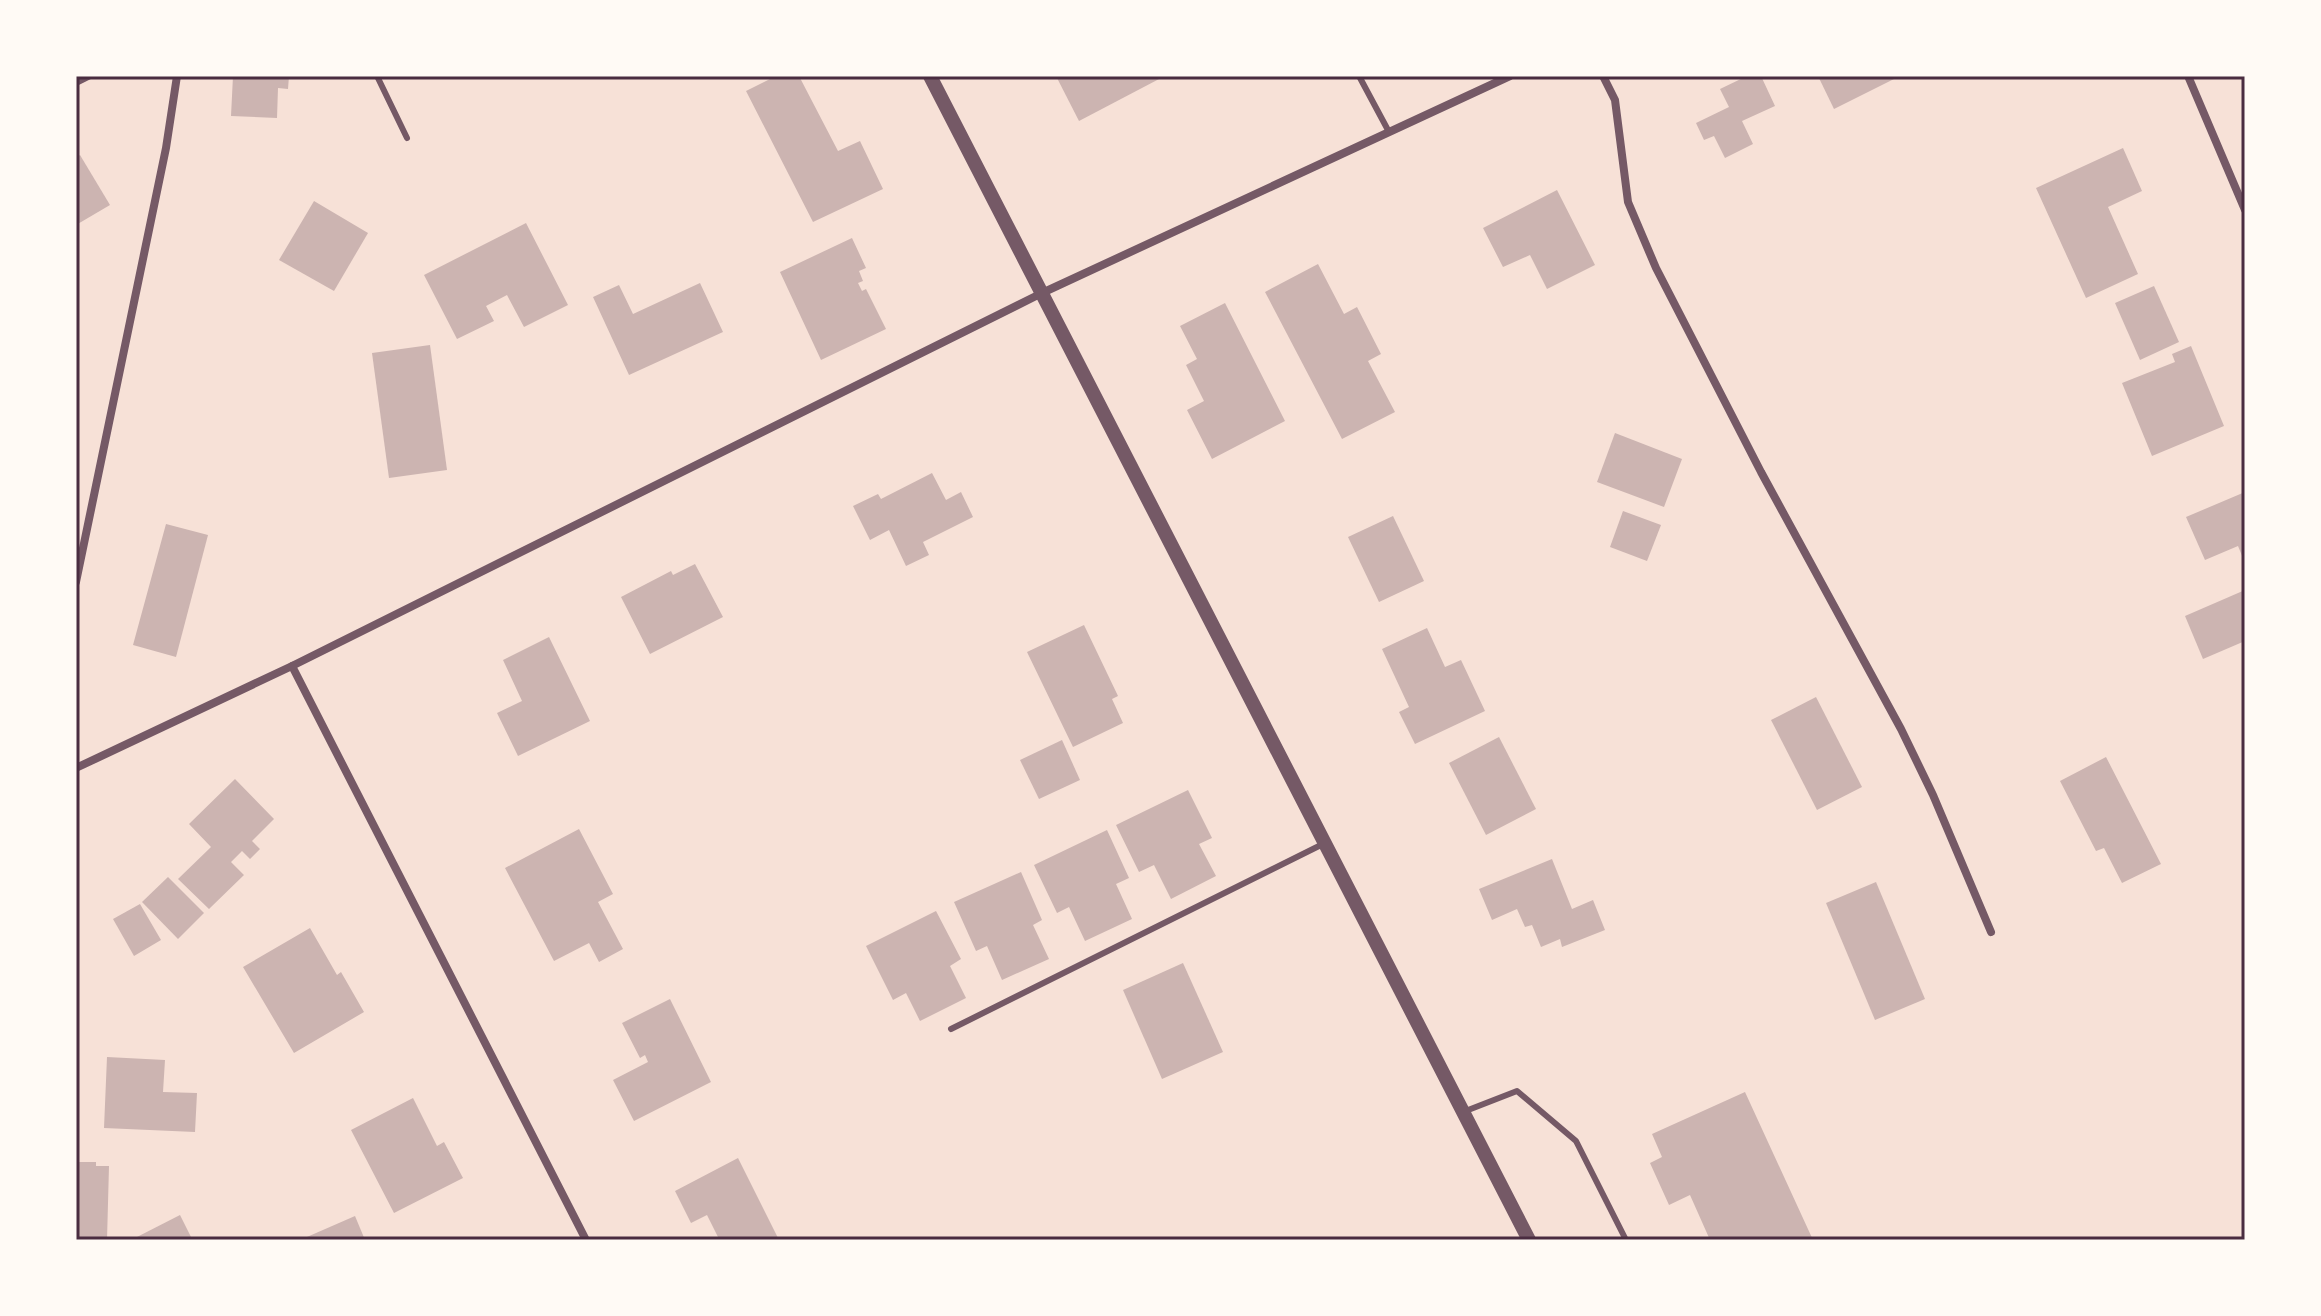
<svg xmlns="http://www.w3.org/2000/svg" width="2321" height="1316" viewBox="0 0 2321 1316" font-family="'Space Grotesk',sans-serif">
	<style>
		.building { fill: #ccb4b1 }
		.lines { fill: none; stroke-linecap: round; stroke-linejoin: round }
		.service { stroke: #755966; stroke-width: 6 }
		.minor { stroke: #755966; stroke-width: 8 }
		.tertiary { stroke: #755966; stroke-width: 14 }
		.neatline { fill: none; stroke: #4a2c40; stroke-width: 3 }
	</style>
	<rect width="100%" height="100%" fill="#f7e1d7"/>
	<g class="building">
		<polygon points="233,76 289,76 288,89 278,88 277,118 231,116"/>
		<polygon points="776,76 799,76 838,151 860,141 883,189 813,222 746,91"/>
		<polygon points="1056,76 1160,76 1161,78 1079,121"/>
		<polygon points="1747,76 1761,76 1775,106 1742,121 1753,144 1725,158 1714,136 1704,140 1696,123 1729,107 1720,89"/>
		<polygon points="1818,76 1900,76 1834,109"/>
		<polygon points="2123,148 2142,191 2108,207 2138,274 2086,298 2036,188"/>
		<polygon points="80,155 110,205 76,225 76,158"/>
		<polygon points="1557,190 1595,265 1547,289 1530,255 1503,267 1483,228"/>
		<polygon points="314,201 368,233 334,291 279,260"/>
		<polygon points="526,223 568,305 524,327 507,295 486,306 494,321 457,339 424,275"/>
		<polygon points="852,238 866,268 859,271 863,281 858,283 862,291 866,289 886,329 821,360 780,272"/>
		<polygon points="1318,264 1344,314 1357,307 1381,354 1368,361 1395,412 1342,439 1265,292"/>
		<polygon points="700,283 723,332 629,375 593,297 619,285 633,314"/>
		<polygon points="2154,286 2179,342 2140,360 2115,303"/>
		<polygon points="1225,303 1285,421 1212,459 1187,410 1204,401 1186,365 1197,359 1180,326"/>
		<polygon points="430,345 447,470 389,478 372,353"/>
		<polygon points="2191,346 2224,426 2152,456 2122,383 2175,362 2172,354"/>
		<polygon points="1615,433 1682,459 1664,507 1597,482"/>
		<polygon points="932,473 946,500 961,492 973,517 923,542 929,555 906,566 889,530 870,540 853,506 878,494 881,499"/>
		<polygon points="2245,492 2245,563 2238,546 2205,560 2186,517"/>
		<polygon points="1623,511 1661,525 1647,561 1610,547"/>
		<polygon points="1393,516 1424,581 1379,602 1348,537"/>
		<polygon points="166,524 208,535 176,657 133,645"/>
		<polygon points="695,564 723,617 650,654 621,597 671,571 673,575"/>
		<polygon points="2245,590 2245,641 2203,659 2185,616"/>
		<polygon points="1084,625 1118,696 1112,699 1123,723 1073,747 1027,652"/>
		<polygon points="1427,628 1445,667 1461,660 1485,711 1415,744 1399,712 1409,707 1382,649"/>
		<polygon points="549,637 590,721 518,756 497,713 522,701 503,660"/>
		<polygon points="1816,697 1862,787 1817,810 1771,720"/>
		<polygon points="1499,737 1536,809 1486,835 1449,763"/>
		<polygon points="1062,740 1080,780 1039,799 1020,760"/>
		<polygon points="2106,757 2161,864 2122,883 2104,848 2096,851 2060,781"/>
		<polygon points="235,779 274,819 252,841 260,849 250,859 242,851 231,862 244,875 209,909 178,879 211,847 189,824"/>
		<polygon points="1188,790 1212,838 1199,844 1216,876 1171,899 1154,865 1139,872 1116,825"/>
		<polygon points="579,829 613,894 598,902 623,949 599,962 589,943 554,961 505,868"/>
		<polygon points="1107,830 1129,878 1116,884 1132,919 1085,941 1069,907 1057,913 1034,865"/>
		<polygon points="1552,859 1572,909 1593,900 1605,930 1562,947 1560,939 1541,947 1532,925 1525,927 1517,909 1492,920 1479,889"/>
		<polygon points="1021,872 1042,920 1033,925 1049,959 1002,980 987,946 976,951 954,902"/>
		<polygon points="168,877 204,913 178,939 142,902"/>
		<polygon points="1876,882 1925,999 1875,1020 1826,903"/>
		<polygon points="140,904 161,940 134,956 113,919"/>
		<polygon points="936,911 961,959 950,966 966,998 920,1021 906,993 893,1000 866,946"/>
		<polygon points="310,928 337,975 341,972 364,1012 294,1053 243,967"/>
		<polygon points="1183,963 1223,1052 1162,1079 1123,990"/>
		<polygon points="670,999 711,1082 634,1121 613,1080 648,1062 645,1055 640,1058 622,1023"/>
		<polygon points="107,1057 165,1060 163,1092 197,1093 195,1132 104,1128"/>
		<polygon points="1745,1092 1813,1240 1710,1240 1690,1195 1669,1205 1650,1163 1662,1157 1652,1134"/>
		<polygon points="413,1098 437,1146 444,1142 463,1178 394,1213 351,1130"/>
		<polygon points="738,1158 779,1240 711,1240 718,1237 707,1215 691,1223 675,1191"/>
		<polygon points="76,1162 96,1162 96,1166 109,1166 107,1240 76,1240"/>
		<polygon points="180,1215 191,1237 185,1240 137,1240 135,1238"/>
		<polygon points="355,1216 365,1240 300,1240"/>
	</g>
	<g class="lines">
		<g class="service">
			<polyline points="377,76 407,138"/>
			<polyline points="1359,76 1389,132"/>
			<polyline points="76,83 90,76"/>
			<polyline points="951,1029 1325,843"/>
			<polyline points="1463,1112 1517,1091 1576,1141 1626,1240"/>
		</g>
		<g class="minor">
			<polyline points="1603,76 1615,100 1628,202 1656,268 1761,472 1901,729 1933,795 1991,932"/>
			<polyline points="2188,76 2245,210"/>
			<polyline points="76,582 166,148 177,76"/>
			<polyline points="292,666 586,1240"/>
			<polyline points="76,768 292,666 1042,293 1510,76"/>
		</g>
		<polyline class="tertiary" points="930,76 1529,1240"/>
	</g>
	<rect width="2321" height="1316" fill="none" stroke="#fffaf5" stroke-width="156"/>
	<rect x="78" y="78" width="2165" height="1160" class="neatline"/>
</svg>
